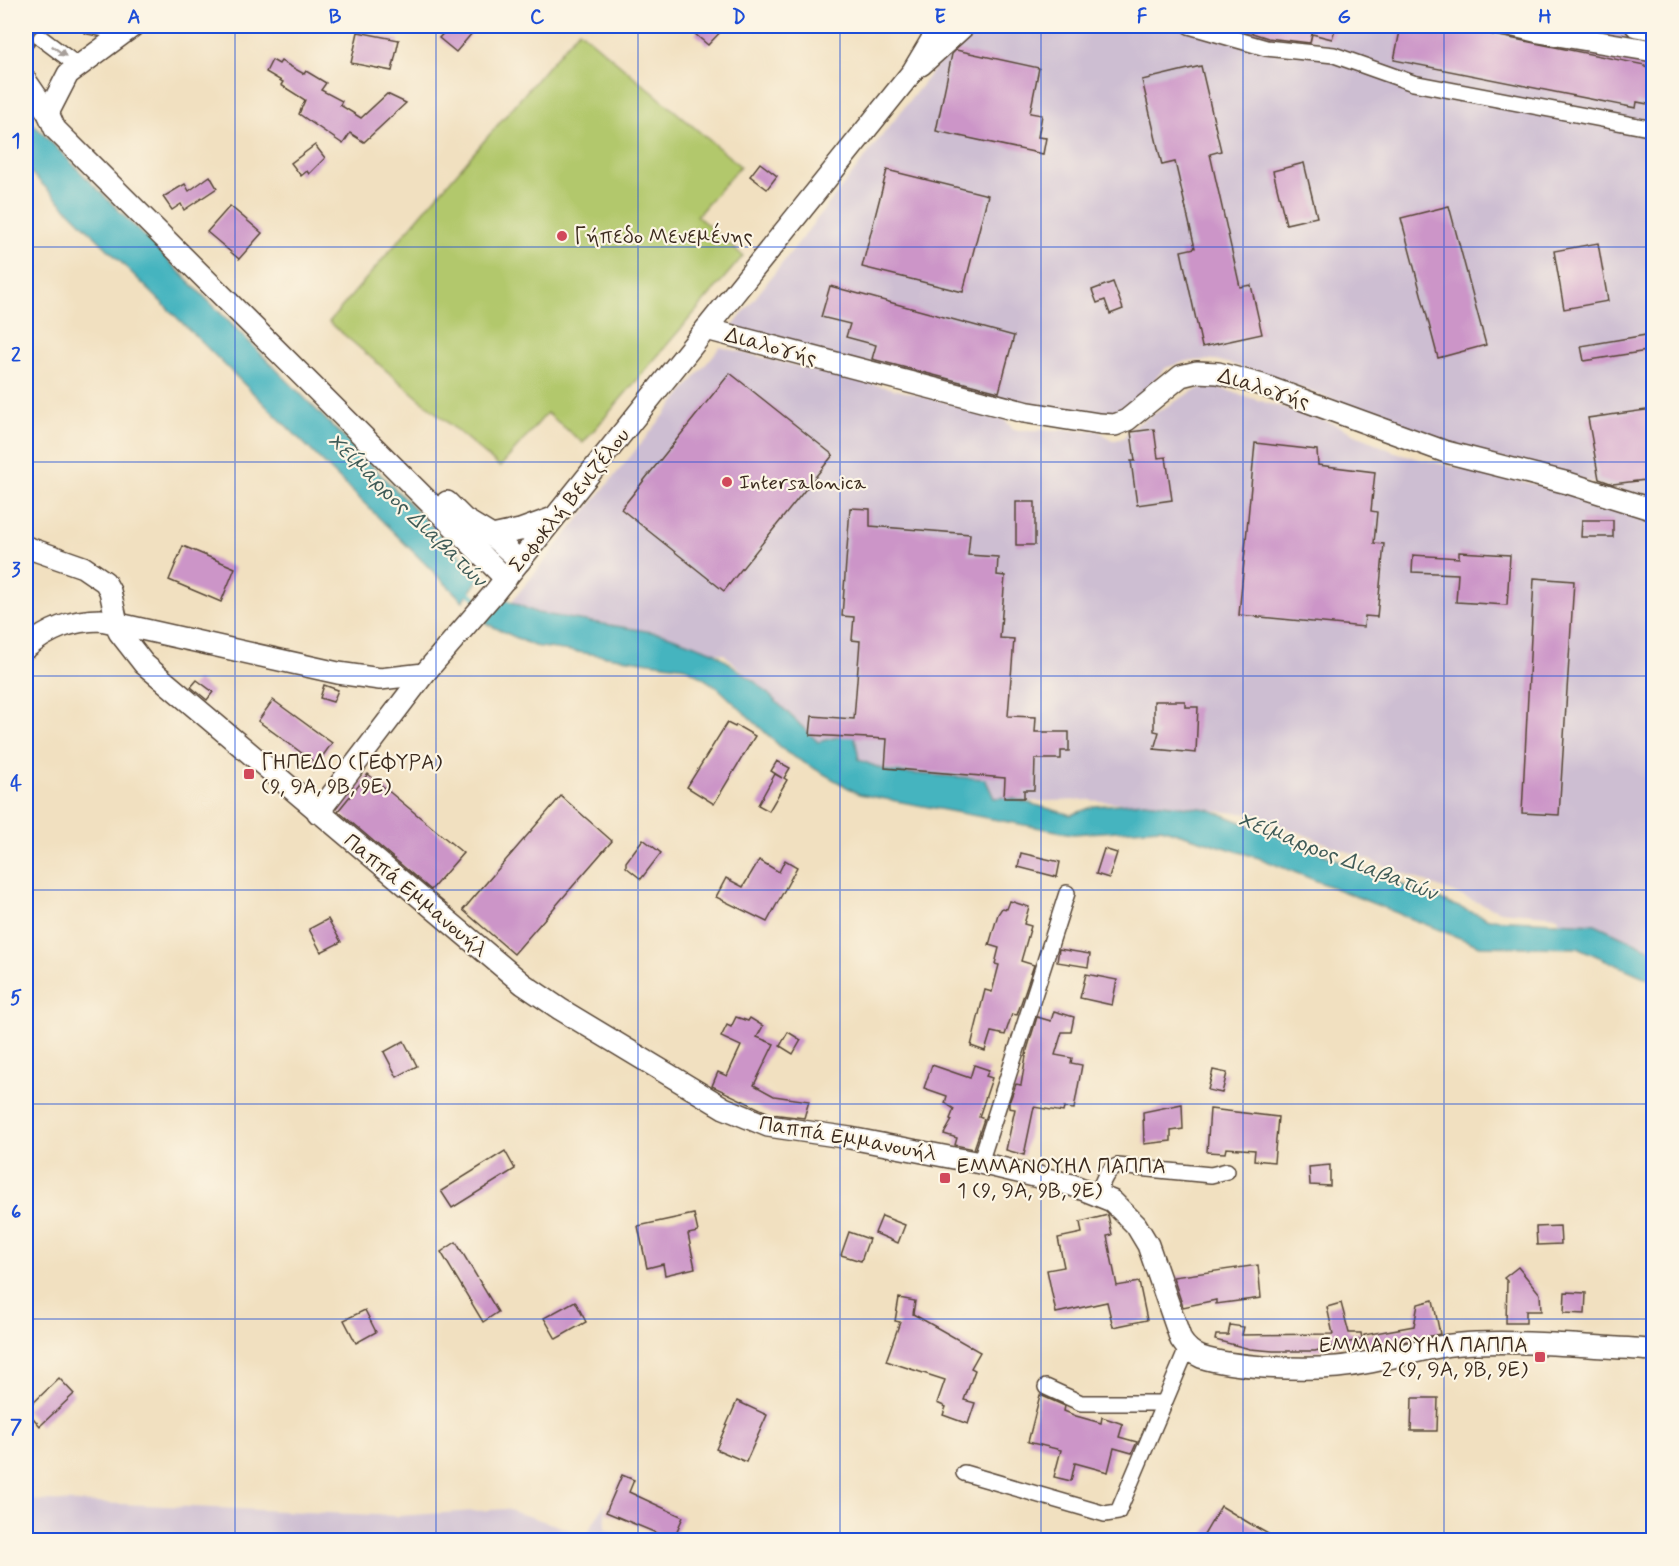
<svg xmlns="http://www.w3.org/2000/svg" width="1679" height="1566" viewBox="0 0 1679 1566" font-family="Mynerve,sans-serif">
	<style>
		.industrial { fill: #cdbed2 }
		.green { fill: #b2c86c; stroke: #767945; stroke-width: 1.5 }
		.water { fill: #45b4bf; stroke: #406f6e; stroke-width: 1.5 }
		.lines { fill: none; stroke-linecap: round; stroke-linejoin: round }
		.stream { stroke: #45b4bf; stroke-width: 4.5 }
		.building { fill: #cc95c8 }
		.street-tunnel { stroke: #cdbca0; stroke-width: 15; stroke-dasharray: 15 8; stroke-linecap: butt }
		.street-casing { stroke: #564536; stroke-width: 18 }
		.secondary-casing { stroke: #564536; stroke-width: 24 }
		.street { stroke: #fff; stroke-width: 15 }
		.secondary { stroke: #fff; stroke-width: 21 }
		.oneway { fill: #a79f9a }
		.grid { fill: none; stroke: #1d4ed8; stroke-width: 1.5; stroke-opacity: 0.55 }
		.poi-dot { fill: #d1495b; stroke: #fcf5e5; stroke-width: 2 }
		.labels { text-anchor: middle; stroke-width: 4.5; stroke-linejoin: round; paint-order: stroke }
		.poi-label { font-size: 21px; fill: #3b2a1e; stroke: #fcf5e5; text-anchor: start }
		.street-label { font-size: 21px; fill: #3b2a1e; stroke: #fcf5e5 }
		.water-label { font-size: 22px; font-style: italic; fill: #3e5a56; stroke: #fcf5e5 }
		.neatline { fill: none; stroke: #1d4ed8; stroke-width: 2 }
		.grid-label { font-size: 20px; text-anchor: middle; font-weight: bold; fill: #1d4ed8 }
	</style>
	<rect width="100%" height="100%" fill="#fcf5e5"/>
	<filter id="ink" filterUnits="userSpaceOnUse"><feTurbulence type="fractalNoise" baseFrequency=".0167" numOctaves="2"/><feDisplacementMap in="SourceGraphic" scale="12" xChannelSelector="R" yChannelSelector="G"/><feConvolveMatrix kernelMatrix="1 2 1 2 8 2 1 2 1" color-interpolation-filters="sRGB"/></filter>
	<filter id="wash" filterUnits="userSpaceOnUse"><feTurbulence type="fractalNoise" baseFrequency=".008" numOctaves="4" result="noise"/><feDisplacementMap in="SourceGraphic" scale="24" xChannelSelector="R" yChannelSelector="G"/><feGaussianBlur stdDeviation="1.35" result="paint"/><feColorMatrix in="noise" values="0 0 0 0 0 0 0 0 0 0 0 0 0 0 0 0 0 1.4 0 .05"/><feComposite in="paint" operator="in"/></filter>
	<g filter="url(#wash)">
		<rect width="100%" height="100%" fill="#f1e0c0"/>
		<g class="industrial">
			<polygon points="968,26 1653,26 1653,499 1452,446 1259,372 1216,360 1187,361 1165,368 1130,407 1103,414 1002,408 726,335"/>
			<polygon points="720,347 1000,415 1014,430 1098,430 1112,441 1123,438 1132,427 1195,390 1203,387 1216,387 1332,423 1392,451 1422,460 1591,496 1653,523 1653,960 1560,926 1558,916 1500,911 1251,814 1089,800 1000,802 881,778 814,739 724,654 559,627 511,602"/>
			<polygon points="26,1500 398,1516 506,1509 586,1535 605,1503 606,1529 635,1540 26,1540"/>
		</g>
		<polygon class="green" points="579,30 740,166 697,216 743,256 583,443 547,413 500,467 329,322"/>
		<g class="water">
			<polygon points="26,117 481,576 463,601 26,168"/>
			<polygon points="505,599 537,613 664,634 714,652 759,685 818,742 854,733 859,760 890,772 985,779 994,798 1007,797 1071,815 1095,806 1144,802 1208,809 1489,919 1595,924 1653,951 1653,987 1649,979 1579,948 1480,946 1259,858 1161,828 1073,834 859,794 787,753 717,687 686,667 534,646 485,623"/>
		</g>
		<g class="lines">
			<polyline class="stream" points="465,590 480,601"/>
		</g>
		<g id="blocks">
			<g class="building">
				<polygon points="26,26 51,26 47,30 42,28 34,32 31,37 34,45 26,55"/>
				<polygon points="450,26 478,26 456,52 439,38"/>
				<polygon points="702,26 726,26 708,45 695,34"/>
				<polygon points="1230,26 1336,26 1332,39 1312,34 1310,43 1268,38"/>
				<polygon points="1401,26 1449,26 1645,65 1645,67 1653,68 1653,105 1637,102 1636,108 1394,60"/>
				<polygon points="358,32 399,40 392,71 351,63"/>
				<polygon points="956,50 1039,68 1030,113 1042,115 1038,137 1046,138 1043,154 936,131 952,54"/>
				<polygon points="272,60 279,64 281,61 304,74 306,71 326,83 321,90 342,101 340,105 361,118 387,94 406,103 364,142 350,133 343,144 299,114 305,100 281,85 283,82 266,72"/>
				<polygon points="1201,66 1221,151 1210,154 1240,287 1251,285 1262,334 1202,347 1181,251 1195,248 1175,162 1162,165 1142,80"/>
				<polygon points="315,145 325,158 309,174 307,171 301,176 291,163"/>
				<polygon points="760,163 777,176 767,189 750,176"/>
				<polygon points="1304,163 1317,217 1286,224 1273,171"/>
				<polygon points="887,170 988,195 963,292 862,267"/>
				<polygon points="210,176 217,188 184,210 181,204 172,210 163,197 185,184 189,191"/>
				<polygon points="230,206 262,233 239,259 207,232"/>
				<polygon points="1449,206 1486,345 1438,358 1401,218"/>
				<polygon points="1598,243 1608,301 1564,309 1554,251"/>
				<polygon points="1113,282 1123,309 1110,314 1105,300 1097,303 1092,290"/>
				<polygon points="830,286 1014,336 999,392 872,359 876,345 846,337 850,324 821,317"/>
				<polygon points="1652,334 1653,350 1584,361 1581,346"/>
				<polygon points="730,373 833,455 724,591 621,509"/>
				<polygon points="1653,409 1653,479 1613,484 1599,479 1588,418"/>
				<polygon points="1154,429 1158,458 1166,457 1172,500 1137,505 1131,461 1135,461 1131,432"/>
				<polygon points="1255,443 1317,450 1318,465 1375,472 1371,511 1377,512 1374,543 1384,544 1377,617 1365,616 1364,627 1239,615"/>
				<rect x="1016" y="502" width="19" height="43"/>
				<polygon points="850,508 870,509 870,526 970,534 968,555 998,557 997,575 1005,576 1000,638 1014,639 1008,716 1036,717 1035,732 1069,732 1069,751 1061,751 1061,759 1035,759 1034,790 1024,790 1024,798 1004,798 1005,778 885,768 887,739 810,735 812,716 854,719 860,641 852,640 854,617 842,616"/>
				<polygon points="1582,520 1613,520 1613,537 1581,537"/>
				<polygon points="183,546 235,568 221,602 169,580"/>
				<polygon points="1459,552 1510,555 1507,605 1456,602 1458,574 1412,572 1413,555 1459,558"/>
				<polygon points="1534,578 1574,581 1559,815 1522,813"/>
				<polygon points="197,680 213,692 207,700 191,687"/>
				<polygon points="324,685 338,690 333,702 320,698"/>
				<polygon points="273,700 332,743 317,764 258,721"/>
				<polygon points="1154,701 1185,701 1185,707 1198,707 1196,753 1154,749 1159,732 1154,731"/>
				<polygon points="727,723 735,727 736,725 755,736 714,804 687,787"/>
				<polygon points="777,761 790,768 784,778 787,780 769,811 758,805 775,774 782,778 771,771"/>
				<polygon points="368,774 463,853 431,890 338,811"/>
				<polygon points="561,796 612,841 514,954 463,910"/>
				<polygon points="643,839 661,853 641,879 626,867 626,862"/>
				<polygon points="1104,849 1117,853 1109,878 1096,874"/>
				<polygon points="1021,853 1060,862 1057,877 1018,867"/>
				<polygon points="759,860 779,872 785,860 797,867 767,922 716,897 726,878 743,887"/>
				<polygon points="1010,901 1029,907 1024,924 1031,926 1021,961 1034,965 1017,1015 1012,1014 1005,1035 991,1032 985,1051 971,1046 985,990 992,992 999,965 995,964 999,948 989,945 998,914 1002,908 1007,909"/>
				<polygon points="328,919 341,942 321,952 309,929"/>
				<polygon points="1059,949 1090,954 1088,967 1057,962"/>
				<polygon points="1086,974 1117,980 1112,1005 1080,998"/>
				<polygon points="1054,1011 1074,1017 1071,1032 1062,1032 1055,1055 1072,1058 1071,1063 1082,1065 1074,1109 1064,1108 1063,1112 1034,1107 1024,1155 1006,1150 1015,1109 1009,1108 1009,1103 1016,1084 1021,1085 1027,1050 1037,1017 1051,1021"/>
				<polygon points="736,1017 748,1021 750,1018 763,1026 757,1037 774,1044 754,1085 774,1096 809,1101 804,1118 771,1114 712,1086 718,1072 727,1076 741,1046 721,1037 727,1025 731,1027"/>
				<polygon points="788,1032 801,1040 793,1054 780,1046"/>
				<polygon points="404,1041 417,1066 397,1077 384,1052"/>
				<polygon points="932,1065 970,1078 974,1065 989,1070 986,1076 992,1078 979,1117 984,1119 974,1149 955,1145 957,1138 944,1134 952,1120 950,1119 954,1109 945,1103 947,1096 924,1088"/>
				<polygon points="1213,1070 1227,1073 1222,1093 1208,1090"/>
				<polygon points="1182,1104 1183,1129 1171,1131 1171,1141 1144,1144 1143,1112"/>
				<polygon points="1210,1109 1278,1117 1274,1162 1254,1160 1255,1150 1226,1148 1225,1153 1207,1152"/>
				<polygon points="505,1151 515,1169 452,1208 441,1191"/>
				<polygon points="1330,1165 1330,1186 1310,1185 1309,1167"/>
				<polygon points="694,1214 698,1232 688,1234 695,1268 665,1275 663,1264 647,1268 638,1226"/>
				<polygon points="1108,1215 1112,1235 1107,1236 1117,1286 1139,1282 1147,1320 1113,1327 1107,1302 1056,1313 1047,1270 1064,1267 1058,1238 1082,1233 1080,1222"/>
				<polygon points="882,1216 905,1225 898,1243 875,1233"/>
				<polygon points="1560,1226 1561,1244 1537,1245 1536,1227"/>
				<polygon points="849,1232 869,1239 861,1261 841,1255"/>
				<polygon points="456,1242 498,1312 483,1322 441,1252"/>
				<polygon points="1258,1265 1261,1298 1216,1304 1216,1300 1183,1307 1173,1277"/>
				<polygon points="1518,1267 1540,1294 1541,1311 1526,1311 1526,1323 1506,1323 1507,1281 1504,1278"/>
				<polygon points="1565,1292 1586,1293 1585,1314 1564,1313"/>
				<polygon points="899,1298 915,1301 913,1314 980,1352 971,1368 975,1370 964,1400 975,1403 968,1424 943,1415 946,1407 937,1403 945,1380 886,1361 900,1322 895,1321"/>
				<polygon points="1433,1300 1440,1334 1366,1350 1364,1335 1414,1326 1418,1304"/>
				<polygon points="575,1301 586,1322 556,1339 544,1318"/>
				<polygon points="1341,1303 1349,1333 1361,1333 1362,1339 1315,1351 1273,1351 1250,1349 1215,1340 1216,1335 1228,1335 1230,1325 1244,1327 1242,1335 1333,1334 1327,1307"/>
				<polygon points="365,1310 376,1332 356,1343 344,1320"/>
				<polygon points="59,1378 74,1394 40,1426 26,1410"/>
				<polygon points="1040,1395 1065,1406 1064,1411 1076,1416 1101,1423 1102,1417 1123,1424 1119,1437 1137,1442 1132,1453 1114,1448 1108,1472 1075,1463 1071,1481 1054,1477 1061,1450 1028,1442"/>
				<polygon points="1412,1398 1438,1398 1437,1431 1411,1431"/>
				<polygon points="737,1401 767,1415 746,1462 716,1449"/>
				<polygon points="622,1475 634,1480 629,1492 683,1517 673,1540 606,1512"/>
				<polygon points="1221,1506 1254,1526 1279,1540 1201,1540"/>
			</g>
		</g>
	</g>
	<g filter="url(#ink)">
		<use href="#blocks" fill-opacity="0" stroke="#564536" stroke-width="1.5"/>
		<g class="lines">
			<polyline class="street-tunnel" points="28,29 41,38"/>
			<defs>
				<g id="street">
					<polyline points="89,26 105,29 131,26"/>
					<polyline points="1189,26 1266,48 1334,55 1413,83 1654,129"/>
					<polyline points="41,38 77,65"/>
					<polyline points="980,1163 1067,893"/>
					<path d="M1098,1195c4,-12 7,-24 19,-29l94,9 16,-4"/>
					<polyline points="1046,1387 1081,1403 1164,1403"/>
					<polyline points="964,1473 1105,1514 1118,1512 1187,1349"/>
				</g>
				<g id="secondary">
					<polyline points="1514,26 1539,32 1654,51"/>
					<polyline points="1636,26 1654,29"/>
					<polyline points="921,65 964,26"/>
					<polyline points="26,81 48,113 55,129 506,579"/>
					<polyline points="48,113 68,74 133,26"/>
					<polyline points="706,329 1024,412 1099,424 1115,425 1127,420 1181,376 1197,372 1218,373 1262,385 1446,452 1568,483 1654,510"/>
					<polyline points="447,502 464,519 492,536 520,561"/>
					<polyline points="492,536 520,530 553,518"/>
					<path d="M26,547l57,20 22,15 5,9 9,41 25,32 379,320 37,25 164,99 44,18 82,12 130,25 92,22 40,16 24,24 12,20 33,95c5,8 11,13 20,17 33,11 101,13 136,10 47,-4 92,-23 139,-24 59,-2 119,4 178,7"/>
					<path d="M26,648c23,-19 45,-28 75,-28l237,53 42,6 44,-5"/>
					<polyline points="318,813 424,674 494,593 913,71 940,26"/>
				</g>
			</defs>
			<use href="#street" class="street-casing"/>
			<use href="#secondary" class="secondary-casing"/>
			<use href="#street" class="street"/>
			<use href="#secondary" class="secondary"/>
		</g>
		<defs><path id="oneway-solid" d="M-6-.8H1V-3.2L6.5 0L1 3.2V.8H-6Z" transform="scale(1.5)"/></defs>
		<use class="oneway" href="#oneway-solid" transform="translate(59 51) rotate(36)"/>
	</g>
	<path class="grid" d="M235,26v1514M436,26v1514M638,26v1514M840,26v1514M1041,26v1514M1243,26v1514M1444,26v1514M26,247h1628M26,462h1628M26,676h1628M26,890h1628M26,1104h1628M26,1319h1628"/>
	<g class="poi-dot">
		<circle cx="562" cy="236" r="6"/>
		<circle cx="727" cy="482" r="6"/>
		<rect x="243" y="768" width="12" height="12" rx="3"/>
		<rect x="939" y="1172" width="12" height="12" rx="3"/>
		<rect x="1534" y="1351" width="12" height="12" rx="3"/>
	</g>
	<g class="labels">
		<g class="poi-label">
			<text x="574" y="243">Γήπεδο Μενεμένης</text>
			<text x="739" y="489">Intersalonica</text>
			<text x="261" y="769">ΓΗΠΕΔΟ (ΓΕΦΥΡΑ)<tspan x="261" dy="24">(9, 9Α, 9Β, 9Ε)</tspan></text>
			<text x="957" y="1173">ΕΜΜΑΝΟΥΗΛ ΠΑΠΠΑ<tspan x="957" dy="24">1 (9, 9Α, 9Β, 9Ε)</tspan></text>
			<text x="1528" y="1352" text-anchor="end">ΕΜΜΑΝΟΥΗΛ ΠΑΠΠΑ<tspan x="1528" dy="24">2 (9, 9Α, 9Β, 9Ε)</tspan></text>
		</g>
		<g class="street-label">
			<text transform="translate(771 346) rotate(15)" y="7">Διαλογής</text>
			<text transform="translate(1264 388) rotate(17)" y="7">Διαλογής</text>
			<text transform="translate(569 500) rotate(-51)" y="7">Σοφοκλή Βενιζέλου</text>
			<text transform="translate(416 895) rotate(40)" y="7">Παππά Εμμανουήλ</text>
			<text transform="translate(848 1138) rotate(10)" y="7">Παππά Εμμανουήλ</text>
		</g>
		<g class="water-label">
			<text transform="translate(408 509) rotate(44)" y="8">Χείμαρρος Διαβατών</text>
			<text transform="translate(1338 855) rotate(21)" y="8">Χείμαρρος Διαβατών</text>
		</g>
	</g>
	<rect width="1679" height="1566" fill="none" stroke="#fcf5e5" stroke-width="66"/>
	<rect x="33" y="33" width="1613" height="1500" class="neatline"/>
	<g class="grid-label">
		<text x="134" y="23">A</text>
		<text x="335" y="23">B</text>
		<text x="537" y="23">C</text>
		<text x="739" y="23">D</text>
		<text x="940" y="23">E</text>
		<text x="1142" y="23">F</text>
		<text x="1344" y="23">G</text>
		<text x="1545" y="23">H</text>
		<text x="16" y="147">1</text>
		<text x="16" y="361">2</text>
		<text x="16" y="576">3</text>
		<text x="16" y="790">4</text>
		<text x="16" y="1004">5</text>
		<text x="16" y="1218">6</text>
		<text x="16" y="1433">7</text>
	</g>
</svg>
